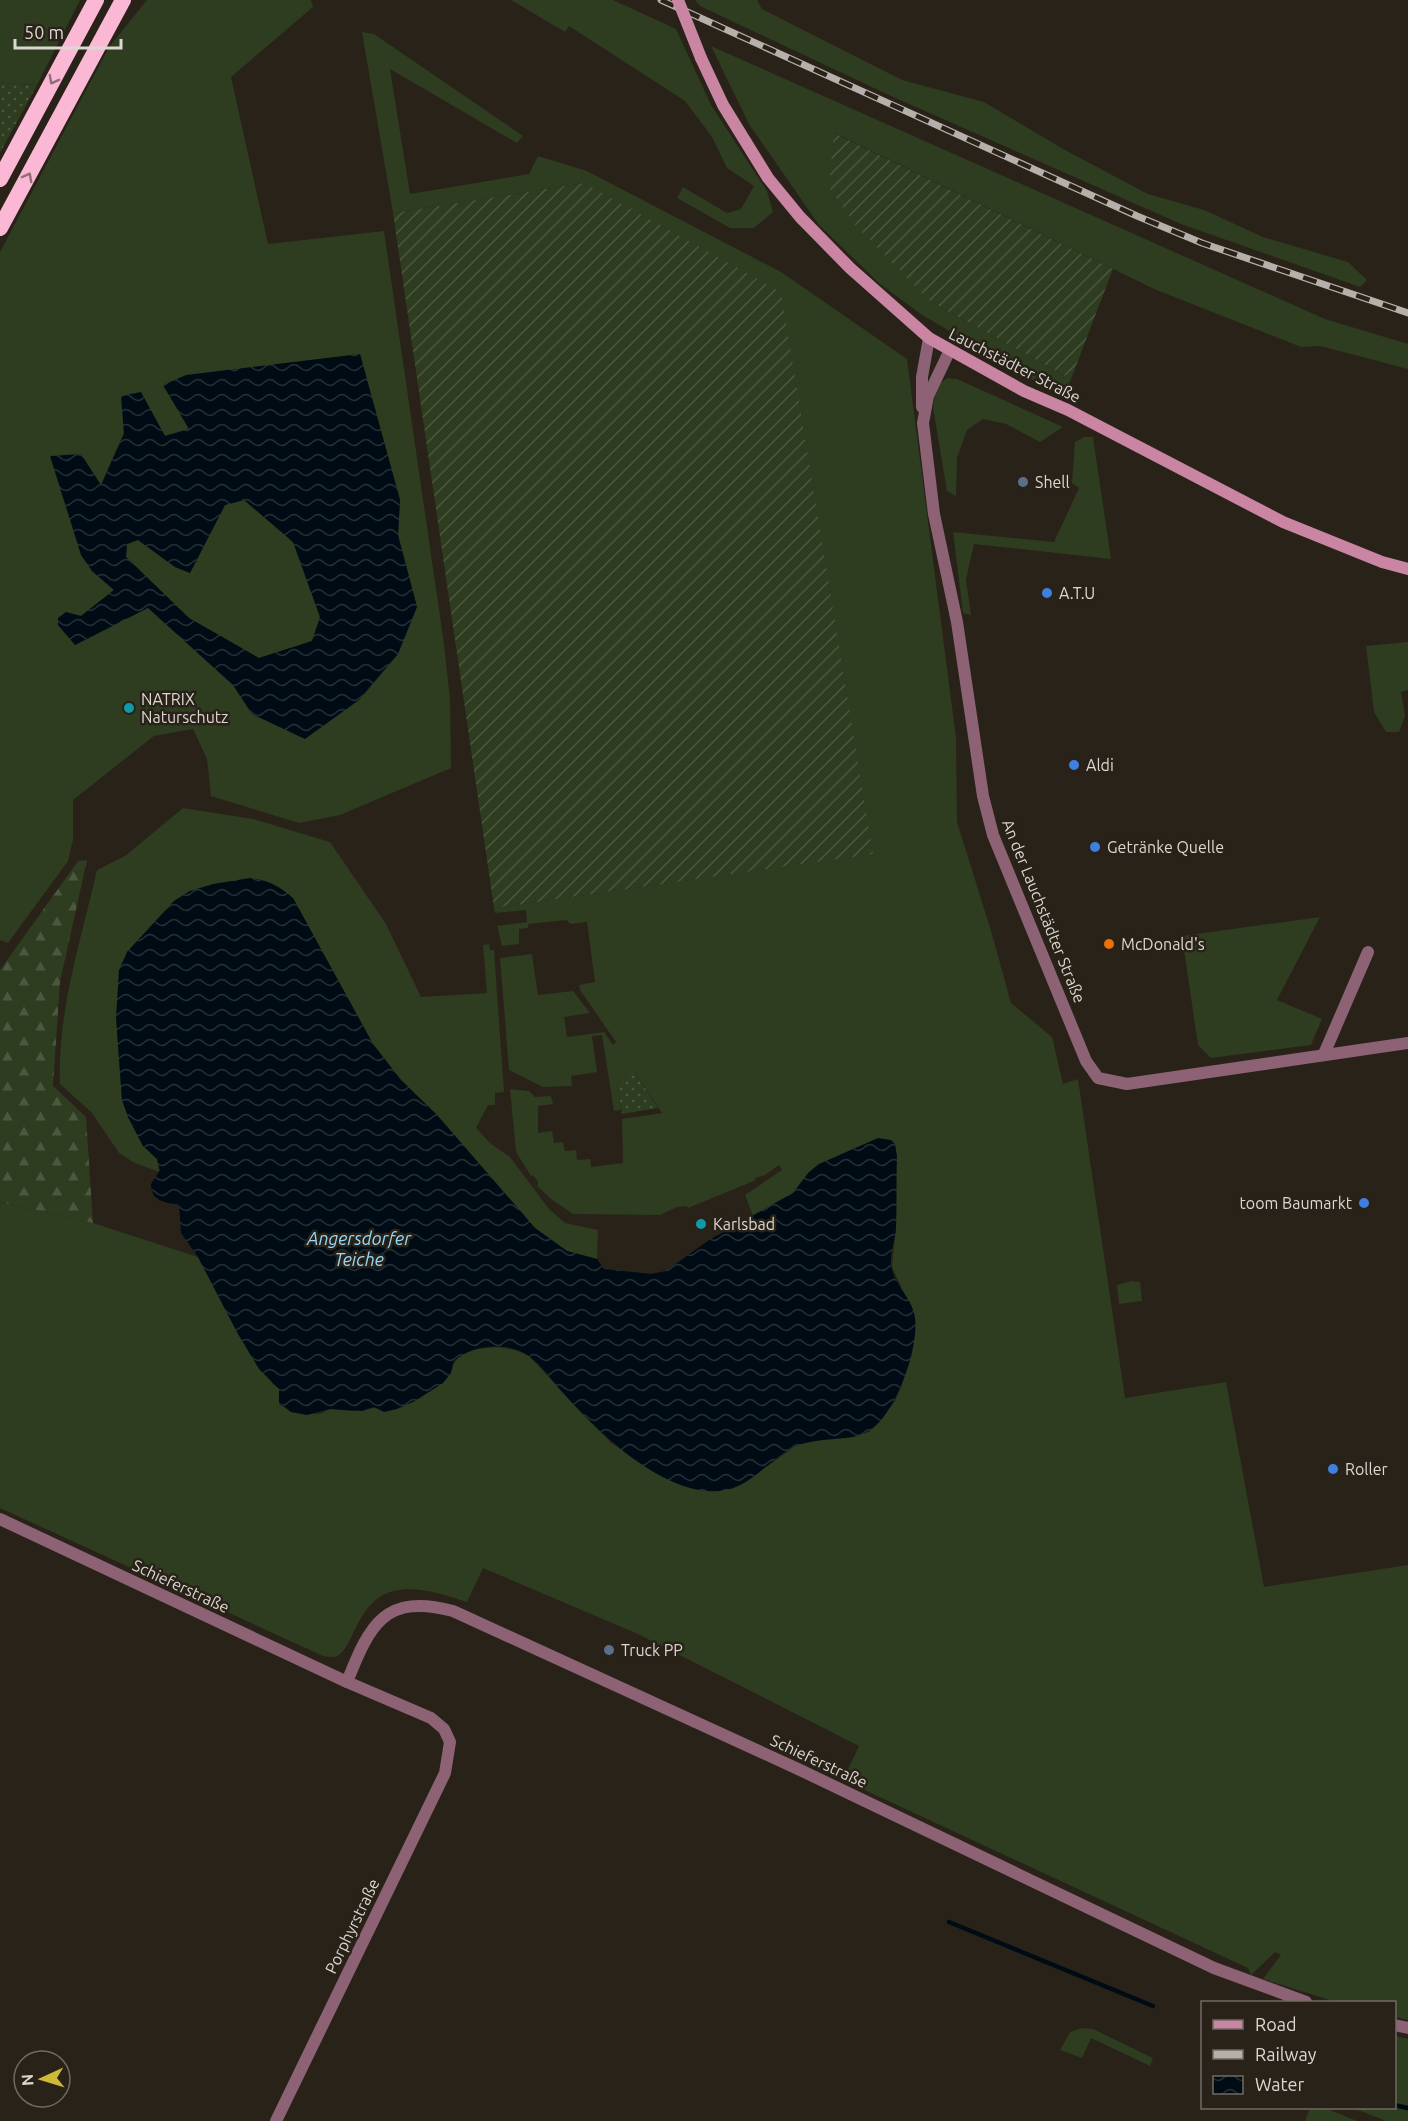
<svg xmlns="http://www.w3.org/2000/svg" width="1408" height="2121" viewBox="0 0 1408 2121" font-family="Ubuntu,sans-serif">
	<style>
		.grass { fill: #2e3c20; fill-rule: evenodd }
		.forest { fill: url(#forest-firs) }
		.park { fill: url(#park-dots) }
		.garden { fill: url(#garden-furrows) }
		.water { fill: url(#water-waves); fill-rule: evenodd }
		.lines { fill: none; stroke-linecap: round; stroke-linejoin: round }
		.stream { stroke: #000c15; stroke-width: 4.5 }
		.minor { stroke: #8d6274; stroke-width: 12 }
		.secondary { stroke: #ca85a3; stroke-width: 12 }
		.trunk { stroke: #fbb8d5; stroke-width: 16 }
		.rail-casing { stroke: #b5b0a9; stroke-width: 7 }
		.rail { stroke: #292219; stroke-width: 4.5; stroke-dasharray: 14; stroke-linecap: butt }
		.secondary-bridge { stroke: #ca85a3; stroke-width: 12 }
		.oneway { stroke: #926d77 }
		.service-dot { fill: #5c6f8a; stroke: #292219; stroke-width: 2 }
		.shop-dot { fill: #3f7fe0; stroke: #292219; stroke-width: 2 }
		.culture-dot { fill: #0f9aa8; stroke: #292219; stroke-width: 2 }
		.food-dot { fill: #e8710a; stroke: #292219; stroke-width: 2 }
		.labels { text-anchor: middle; stroke-width: 5; stroke-linejoin: round; paint-order: stroke }
		.street-label { font-size: 16px; fill: #dcd7d1; stroke: #292219 }
		.poi-label { font-size: 16px; fill: #dcd7d1; stroke: #292219; text-anchor: start }
		.water-label { font-size: 18px; font-style: italic; fill: #95d9fc; stroke: #292219 }
	</style>
	<defs>
		<pattern id="forest-firs" width="22" height="20" patternUnits="userSpaceOnUse" patternTransform="scale(1.5)"><rect width="22" height="20" fill="#2e3c20"/><path d="M5 1l3.5 6h-7zM16 11l3.5 6h-7z" fill="#4c573f"/></pattern>
		<pattern id="park-dots" width="8" height="8" patternUnits="userSpaceOnUse" patternTransform="scale(1.5)"><rect width="8" height="8" fill="#2e3c20"/><path d="M2 2h.1M6 6h.1" fill="none" stroke="#4c573f" stroke-width="1.8" stroke-linecap="round"/></pattern>
		<pattern id="garden-furrows" width="10" height="10" patternUnits="userSpaceOnUse" patternTransform="scale(1.5)"><rect width="10" height="10" fill="#2e3c20"/><path d="M-1 1l2-2M0 10L10 0M9 11l2-2" fill="none" stroke="#4c573f"/></pattern>
		<pattern id="water-waves" width="16" height="10" patternUnits="userSpaceOnUse" patternTransform="scale(1.5)"><rect width="16" height="10" fill="#000c15"/><path d="M0 5q4-4 8 0t8 0" fill="none" stroke="#252f36"/></pattern>
	</defs>
	<rect width="100%" height="100%" fill="#292219"/>
	<g class="grass">
		<polygon points="0,0 80,0 37,85 0,83"/>
		<path d="M147,0h164l2,7 -82,70 37,167 116,-13 59,406 7,61 1,70 -111,47 -41,8 -88,-27 -4,-37 -14,-30 -39,7 -81,64v40l-5,21 -60,82 -8,-3v-688l109,-205zM360,354l40,146 -2,35 19,72 -165,107 -19,-29 -85,-78 -73,38 -9,-33 15,4 33,-26 -22,-19 9,-86 40,-92 24,43 24,-7 -26,-44 104,-19z"/>
		<polygon points="511,0 613,0 676,29 711,105 767,191 773,212 754,228 730,228 677,198 683,187 727,213 741,209 754,186 727,168 712,137 685,101 569,26 565,32"/>
		<polygon points="695,0 757,0 762,9 902,80 984,102 1065,150 1148,194 1204,210 1263,237 1348,262 1367,280 1360,287 1181,224 891,96 700,6"/>
		<path d="M362,32l12,2 149,102 -6,7 -127,-74 20,125 119,-20 9,-18 49,15 194,101 126,87 49,379 1,84 35,112 19,69 41,34 11,47 15,-5 47,319 101,-16 38,205 144,-22v455l-13,-3 -1,-15h-58l-73,-23 18,-24 -6,-3 -24,23 -3,-7 -405,-188 16,-34 -221,-112 -155,-66 -16,34c-22,-7 -50,-17 -73,-11 -38,9 -40,58 -57,65 -4,2 -9,1 -14,0l-323,-148v-306l93,21 105,34 40,77 34,49 7,6v15l12,8 29,2 10,-5 21,2 24,-3 78,-43 5,-7 12,-8 26,-3 19,3 14,6 82,87 61,38 96,-15 30,-22 71,-12 25,-29 8,-18 7,-29 -8,-70 -9,-19 4,-40 -1,-83 -86,28 -16,21 -40,23 -8,-21 37,-25 -3,-5 -14,10 -10,3 1,2 -68,28 -1,-2 -10,1 -17,8 -87,-1 -22,-15 -14,-13 1,-4 -5,-7 -2,1 -15,-24 -6,-63 19,2 6,6 16,-1 2,8 -15,2v27l14,-2 2,12 9,-1 2,9 11,-1 1,10 13,-1 1,8 32,-4 -1,-44 40,-6 -30,-45 -15,16 4,26 -7,1 -12,-76 -10,1 5,36 -26,4 1,10 -29,1 -34,-17 -9,-112 32,-4 6,41 35,-4 17,22 -26,4 3,20 37,-5 9,13 3,-3 -36,-52 -1,-5 16,-3 -8,-60 -17,2 -3,-4 -39,4v4l-9,1v15l-17,2 -5,-20 30,-4 -1,-12 -31,3 -1,-5 292,-42 86,-16 -288,-667 -191,30z"/>
		<polygon points="711,46 1325,319 1408,344 1408,369 1320,346 1301,347 1154,289 835,133 931,302 1071,379 1064,398 922,315 880,284 819,225 749,124"/>
		<polygon points="947,378 957,379 1063,427 1040,442 1006,424 983,419 967,430 957,458 956,496 947,491 933,408 936,387"/>
		<polygon points="1084,437 1093,437 1111,559 974,544 966,580 971,615 963,613 953,532 1054,542 1079,488 1072,483 1075,442"/>
		<polygon points="244,500 293,542 320,617 312,641 259,658 189,618 126,557 127,544 138,540 175,567 190,573 225,505"/>
		<polygon points="1408,642 1408,690 1401,692 1405,716 1399,732 1386,732 1374,712 1366,646"/>
		<path d="M183,808l70,11 77,23 56,82 35,73 66,-4 -4,-48 6,-1 1,6h4l10,142 -9,1v12h-7l-12,23 15,16 19,13 39,52 16,14 33,7 -1,29 -30,-8 -32,-23 -98,-113 -36,-35 -28,-36 -80,-146 -103,-7 -16,10 -47,51 -10,78 5,70 6,17 15,29 14,13 2,13 -26,-10 -14,-9 -27,-40 -32,-29c-3,-72 21,-144 37,-214l28,-14z"/>
		<polygon points="1320,917 1277,1000 1322,1019 1311,1045 1211,1058 1198,1045 1182,936"/>
		<polygon points="1132,1281 1140,1282 1142,1301 1119,1304 1117,1285"/>
		<polygon points="1081,2028 1093,2029 1153,2058 1150,2066 1091,2038 1082,2058 1060,2050 1070,2032"/>
		<polygon points="1395,2036 1408,2039 1408,2121 1386,2121 1353,2108 1394,2108"/>
		<polygon points="1310,2108 1325,2108 1357,2121 1305,2121"/>
	</g>
	<polygon class="forest" points="87,860 60,982 53,1086 86,1117 93,1223 0,1202 0,970 78,861"/>
	<g class="park">
		<polygon points="0,83 37,85 0,153"/>
		<polygon points="632,1068 658,1108 622,1114 617,1084"/>
	</g>
	<g class="garden">
		<polygon points="834,133 1113,269 1071,379 931,302 856,226 829,187"/>
		<polygon points="584,183 781,292 873,854 494,908 393,213"/>
	</g>
	<g class="water">
		<path d="M360,354l40,146 -2,35 19,72 -19,47 -39,46 -54,39 -53,-25 -19,-29 -85,-77 -73,37 -17,-20v-7l8,-6 15,4 33,-26 -22,-19 -11,-16 -31,-99 31,-2 20,31 23,-51 -3,-38 20,-4 24,44 24,-7 -26,-44 23,-10zM244,500l49,42 27,75 -8,24 -53,17 -70,-40 -63,-61 1,-13 11,-4 37,27 15,6 35,-68z"/>
		<path d="M250,878c18,2 29,8 43,20l80,146 28,36 36,35 98,113 32,23 30,8 7,10 47,5 15,-3 43,-31 84,-47 16,-21 10,-8 59,-26 13,2 4,4 2,12c-1,24 0,48 -1,72 -1,13 -6,24 -5,36 2,19 19,32 23,49 8,29 -18,102 -45,118 -18,12 -55,4 -79,18 -21,12 -39,36 -64,41 -58,11 -127,-57 -162,-96 -11,-12 -21,-27 -34,-37 -21,-16 -57,-13 -76,4l-3,12 -8,10 -28,18 -18,8 -13,3 -10,-5 -12,4 -32,-2 -23,6 -16,-3 -12,-10v-13l-20,-20 -21,-35 -40,-77 -17,-24 -2,-28c-14,-3 -28,-3 -28,-21l9,-14 -3,-11 -14,-13 -15,-29 -6,-17 -6,-82 3,-48 8,-18 47,-51 16,-10 23,-7z"/>
	</g>
	<g class="lines">
		<g class="stream">
			<polyline points="949,1922 1153,2006"/>
			<polyline points="1394,2105 1408,2108"/>
		</g>
		<g class="minor">
			<polyline points="949,352 928,396 923,423 934,514 957,622 983,796 993,835 1086,1061 1098,1078 1127,1084 1408,1043"/>
			<polyline points="922,407 922,377 929,338"/>
			<polyline points="1324,1054 1368,952"/>
			<polyline points="0,1519 347,1682 431,1718 444,1729 450,1742 445,1773 276,2121"/>
			<path d="M347,1682c23,-58 38,-89 106,-71l345,158 416,199 92,34"/>
			<polyline points="1394,2025 1408,2028"/>
		</g>
		<polyline class="secondary" points="701,58 723,105 768,178 800,217 850,268 929,338 1024,391 1068,410 1283,522 1382,562 1408,569"/>
		<g class="trunk">
			<polyline points="0,179 96,0"/>
			<polyline points="0,228 123,0"/>
		</g>
		<defs>
			<polyline id="rail" points="661,0 1137,216 1202,243 1408,313"/>
		</defs>
		<use href="#rail" class="rail-casing"/>
		<use href="#rail" class="rail"/>
		<polyline class="secondary-bridge" points="678,0 701,58"/>
	</g>
	<defs><path id="oneway-chevron" d="M-2-3.5L2.5 0L-2 3.5" fill="none" stroke-width="1.6" stroke-linecap="round" stroke-linejoin="round" transform="scale(1.5)"/></defs>
	<g class="oneway">
		<use href="#oneway-chevron" transform="translate(53 80) rotate(118)"/>
		<use href="#oneway-chevron" transform="translate(28 177) rotate(-62)"/>
	</g>
	<g class="service-dot">
		<circle cx="1023" cy="482" r="6"/>
		<circle cx="609" cy="1650" r="6"/>
	</g>
	<g class="shop-dot">
		<circle cx="1047" cy="593" r="6"/>
		<circle cx="1074" cy="765" r="6"/>
		<circle cx="1095" cy="847" r="6"/>
		<circle cx="1364" cy="1203" r="6"/>
		<circle cx="1333" cy="1469" r="6"/>
	</g>
	<g class="culture-dot">
		<circle cx="129" cy="708" r="6"/>
		<circle cx="701" cy="1224" r="6"/>
	</g>
	<circle class="food-dot" cx="1109" cy="944" r="6"/>
	<g class="labels">
		<g class="street-label">
			<text transform="translate(1015 365) rotate(27)" y="6">Lauchstädter Straße</text>
			<text transform="translate(1044 911) rotate(68)" y="6">An der Lauchstädter Straße</text>
			<text transform="translate(181 1586) rotate(25)" y="6">Schieferstraße</text>
			<text transform="translate(819 1761) rotate(25)" y="6">Schieferstraße</text>
			<text transform="translate(352 1926) rotate(-64)" y="6">Porphyrstraße</text>
		</g>
		<g class="poi-label">
			<text x="1035" y="488">Shell</text>
			<text x="1059" y="599">A.T.U</text>
			<text x="141" y="705">NATRIX<tspan x="141" dy="18">Naturschutz</tspan></text>
			<text x="1086" y="771">Aldi</text>
			<text x="1107" y="853">Getränke Quelle</text>
			<text x="1121" y="950">McDonald's</text>
			<text x="1352" y="1209" text-anchor="end">toom Baumarkt</text>
			<text x="713" y="1230">Karlsbad</text>
			<text x="1345" y="1475">Roller</text>
			<text x="621" y="1656">Truck PP</text>
		</g>
		<g class="water-label">
			<text x="359" y="1245">Angersdorfer<tspan x="359" dy="21">Teiche</tspan></text>
		</g>
	</g>
	<rect x="1201" y="2001" width="195" height="108" fill="#292219" stroke="#716a63" stroke-width="1.5"/>
	<rect x="1213" y="2020" width="30" height="9" fill="#ca85a3" stroke="#716a63" stroke-width="1.5"/>
	<text x="1255" y="2031" font-size="18" fill="#dcd7d1">Road</text>
	<rect x="1213" y="2050" width="30" height="9" fill="#b5b0a9" stroke="#716a63" stroke-width="1.5"/>
	<text x="1255" y="2061" font-size="18" fill="#dcd7d1">Railway</text>
	<rect x="1213" y="2076" width="30" height="18" fill="url(#water-waves)" stroke="#716a63" stroke-width="1.5"/>
	<text x="1255" y="2091" font-size="18" fill="#dcd7d1">Water</text>
	<g transform="translate(42 2079) rotate(266)"><circle r="28" fill="#292219" stroke="#716a63" stroke-width="1.5"/>
	<path d="M0-4.5L10 22L0 15L-10 22Z" fill="#ceb837"/>
	<text y="-9" font-size="16" font-weight="bold" text-anchor="middle" fill="#dcd7d1">N</text>
	</g>
	<path d="M15 39v9h106v-9" fill="none" stroke="#dcd7d1" stroke-width="3"/>
	<text x="24" y="39" font-size="18" fill="#dcd7d1" stroke="#292219" stroke-width="4.5" paint-order="stroke">50 m</text>
</svg>
